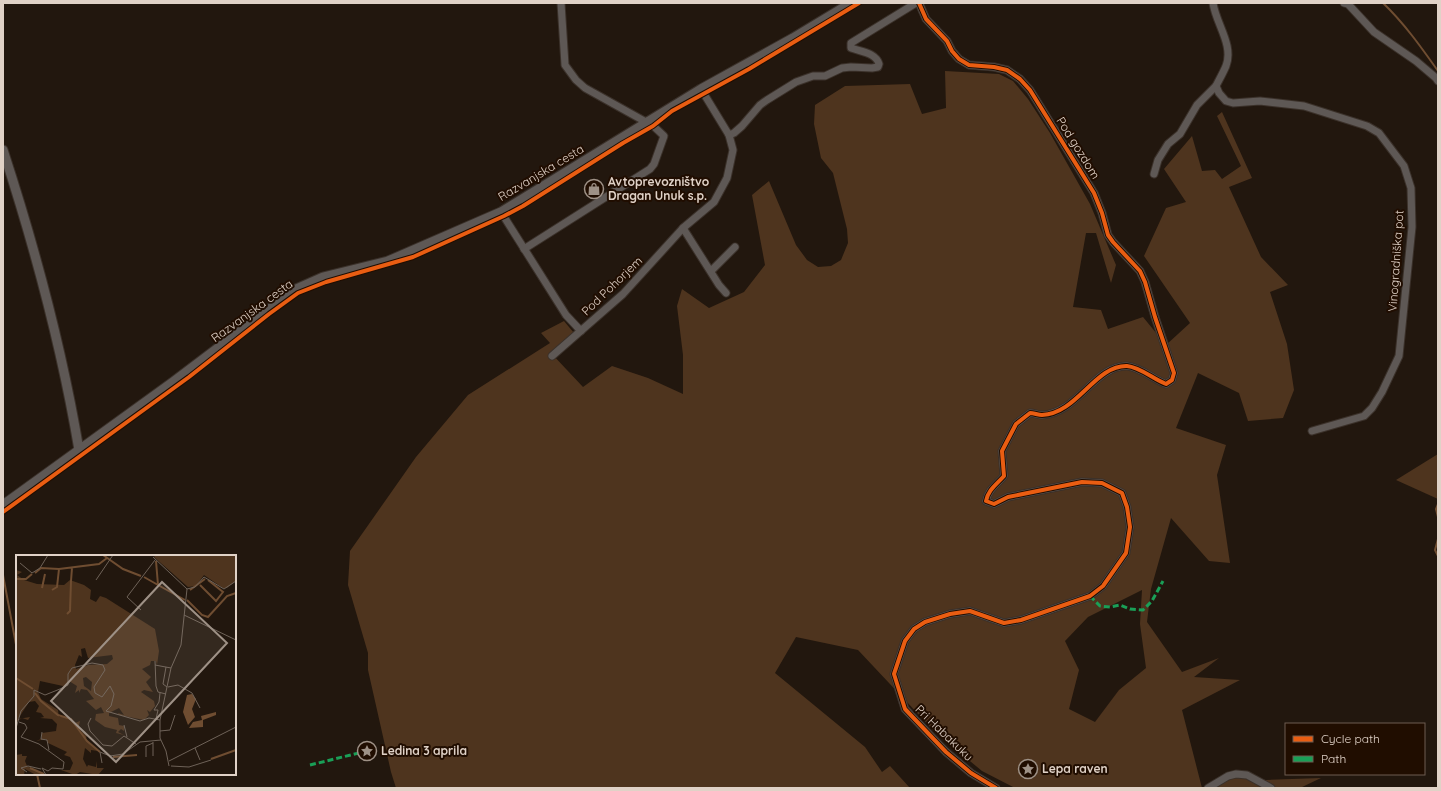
<svg xmlns="http://www.w3.org/2000/svg" width="1441" height="791" viewBox="0 0 1441 791" font-family="Quicksand,sans-serif">
	<style>
		.green { fill: #4e341e; fill-rule: evenodd }
		.lines { fill: none; stroke-linecap: round; stroke-linejoin: round }
		.stream { stroke: #6f4d31; stroke-width: 2 }
		.minor-casing { stroke: #3b312a; stroke-width: 9 }
		.tertiary-casing { stroke: #3b312a; stroke-width: 11 }
		.minor { stroke: #5e5855; stroke-width: 7 }
		.tertiary { stroke: #5e5855; stroke-width: 9 }
		.quiet { stroke: #1a9f57; stroke-width: 3; stroke-dasharray: 6 3; stroke-linecap: butt }
		.cycleway-casing { stroke: #200d00; stroke-width: 6 }
		.cycleway { stroke: #e95d12; stroke-width: 4 }
		.labels { text-anchor: middle; stroke-width: 4; stroke-linejoin: round; paint-order: stroke }
		.street-label { font-size: 12px; fill: #e0d2c7; stroke: #200d00 }
		.poi-label { font-size: 12px; font-weight: bold; fill: #e0d2c7; stroke: #200d00; text-anchor: start }
		.inset-river { fill: none; stroke: #6f4d31; stroke-width: 2 }
		.inset-road { fill: none; stroke: #6e6258; stroke-width: 1 }
		.view { fill: #9e9186; fill-opacity: 0.15; stroke: #9e9186; stroke-width: 2 }
		.inset-edge { fill: none; stroke: #e0d2c7; stroke-width: 2 }
	</style>
	<rect width="100%" height="100%" fill="#22170e"/>
	<g class="green">
		<path d="M945,71l54,3 14,7 15,18 22,34 40,71 26,61 -5,18 -15,-50h-10l-13,74 28,3 7,19 35,-12 23,28 24,-22 -46,-67 22,-48 20,-6 -22,-33 28,-33 10,35 13,-1 7,9 19,-13 -24,-50 5,-4 30,66 -23,9 32,70 27,28 -18,7 17,52 7,46 -11,28 -35,3 -9,-28 -41,-20 -22,55 50,17 -9,30 13,88 -21,-2 -38,-43 -20,71 -4,33 35,50 37,-14 -25,19 46,3 -58,30 20,78h-187l-33,-17 -46,-38 -78,-83 -62,-13 -21,36 90,74 17,25 8,-6 20,22h-514l-5,-16 -23,-102v-17l-20,-68 2,-34 66,-94 52,-62 82,-52 -9,-10 23,-12 10,12 -23,20 32,34 29,-21 36,12 35,16v-39l-6,-49 5,-17 27,19 35,-16 21,-27 -13,-70 17,-14 27,64 11,15 11,7 13,-1 10,-6 7,-17 -1,-14 -14,-56 -12,-15 -7,-34 1,-19 30,-19 65,-2 12,30 24,-6zM1142,590l-2,34 6,44 -27,22 -24,32 -26,-13 10,-39 -14,-29 23,-24z"/>
		<polygon points="1438,454 1438,499 1396,480"/>
		<polygon points="1227,775 1266,780 1321,778 1300,788 1211,788"/>
	</g>
	<g class="lines">
		<g class="stream">
			<path d="M1383,3c21,20 38,44 55,68"/>
			<polyline points="1438,504 1436,509 1438,517"/>
			<polyline points="1438,539 1435,550 1438,556"/>
			<polyline points="3,575 17,650"/>
			<polyline points="37,774 40,788"/>
		</g>
		<defs>
			<g id="minor">
				<polyline points="561,3 565,65 576,80 585,88 646,122"/>
				<path d="M919,3l7,16 21,22 5,10 7,8 10,6 25,2 13,3 13,9 10,11 64,103 8,20 6,22 5,7 27,29 5,11 10,35 19,56 -2,7 -6,4c-13,-5 -26,-17 -39,-18 -32,-1 -50,48 -85,49 -4,0 -8,-2 -12,-2l-14,11 -14,27 2,25c-8,9 -16,14 -18,25l8,3 14,-7 74,-15 20,1 20,10 5,14 3,20 -4,26 -23,33 -13,10 -69,24 -17,3 -34,-12 -20,3 -25,8 -11,7 -9,12 -11,33 11,35 41,43 25,21 25,15"/>
				<path d="M1213,3c3,21 21,42 13,63 -3,7 -7,14 -10,20l3,7 7,8 7,2 27,-2 44,5 63,20 12,7 25,33 7,22 1,39 -13,129 -17,36 -10,16 -8,8 -52,15"/>
				<polyline points="1344,3 1348,4 1374,32 1416,61 1436,78 1438,81"/>
				<path d="M729,135l5,-2 8,-7 18,-21 7,-5 29,-18 17,-6h12l17,-8 9,-1 21,1 6,-1 1,-3c-3,-11 -17,-12 -28,-16v-5l65,-40"/>
				<polyline points="1154,174 1158,160 1168,144 1180,134 1197,105 1216,86"/>
				<polyline points="501,212 566,315 581,331"/>
				<polyline points="683,228 719,285 726,293"/>
				<polyline points="524,249 650,169 654,164 664,136 648,121"/>
				<polyline points="711,271 735,247"/>
				<polyline points="552,356 623,294 683,228 714,202 727,178 733,150 729,135 701,89"/>
				<polyline points="1208,788 1228,776 1236,774 1247,775 1271,788"/>
			</g>
			<g id="tertiary">
				<path d="M3,150c32,98 59,199 76,300"/>
				<polyline points="3,505 173,382 296,289 323,277 388,261 501,212 701,89 793,38 851,3"/>
			</g>
		</defs>
		<use href="#minor" class="minor-casing"/>
		<use href="#tertiary" class="tertiary-casing"/>
		<use href="#minor" class="minor"/>
		<use href="#tertiary" class="tertiary"/>
		<g class="quiet">
			<polyline points="1090,596 1100,606 1110,607 1120,605 1130,609 1143,610 1152,601 1163,581"/>
			<polyline points="310,765 367,751"/>
		</g>
		<defs>
			<g id="cycleway">
				<path d="M919,3l7,16 21,22 5,10 7,8 10,6 25,2 13,3 13,9 10,11 64,103 8,20 6,22 5,7 27,29 5,11 10,35 19,56 -2,7 -6,4c-13,-5 -26,-17 -39,-18 -32,-1 -50,48 -85,49 -4,0 -8,-2 -12,-2l-14,11 -14,27 2,25c-8,9 -16,14 -18,25l8,3 14,-7 74,-15 20,1 20,10 5,14 3,20 -4,26 -23,33 -13,10 -69,24 -17,3 -34,-12 -20,3 -25,8 -11,7 -9,12 -11,33 11,35 41,43 25,21 25,15"/>
				<polyline points="3,512 189,377 269,314 298,293 326,282 413,257 504,216 523,206 623,143 653,126 672,111 749,69 859,3"/>
			</g>
		</defs>
		<use href="#cycleway" class="cycleway-casing"/>
		<use href="#cycleway" class="cycleway"/>
	</g>
	<defs>
		<symbol id="shop-ring" viewBox="-11 -11 22 22"><circle r="9.5" fill="#200d00" stroke="#9e9186" stroke-width="1.5"/><path d="M-5-2.5h2.3a2.7 3.5 0 0 1 5.4 0H5L5.5 6h-11ZM-1.5-2.5h3a1.5 2.3 0 0 0-3 0Z" fill="#9e9186"/></symbol>
		<symbol id="sight-ring" viewBox="-11 -11 22 22"><circle r="9.5" fill="#200d00" stroke="#9e9186" stroke-width="1.5"/><path d="M0-6L1.8-2.2L6-1.7L2.9 1.2L3.7 5.4L0 3.3L-3.7 5.4L-2.9 1.2L-6-1.7L-1.8-2.2Z" fill="#9e9186"/></symbol>
	</defs>
	<g fill-rule="evenodd">
		<use href="#shop-ring" x="583" y="178" width="22" height="22"/>
		<use href="#sight-ring" x="356" y="740" width="22" height="22"/>
		<use href="#sight-ring" x="1017" y="758" width="22" height="22"/>
	</g>
	<g class="labels">
		<g class="street-label">
			<text transform="translate(1078 148) rotate(58)" y="4">Pod gozdom</text>
			<text transform="translate(541 173) rotate(-31)" y="4">Razvanjska cesta</text>
			<text transform="translate(1396 261) rotate(-86)" y="4">Vinogradniška pot</text>
			<text transform="translate(612 286) rotate(-44)" y="4">Pod Pohorjem</text>
			<text transform="translate(252 311) rotate(-36)" y="4">Razvanjska cesta</text>
			<text transform="translate(944 733) rotate(44)" y="4">Pri Habakuku</text>
		</g>
		<g class="poi-label">
			<text x="608" y="186">Avtoprevozništvo<tspan x="608" dy="14">Dragan Unuk s.p.</tspan></text>
			<text x="381" y="755">Ledina 3 aprila</text>
			<text x="1042" y="773">Lepa raven</text>
		</g>
	</g>
	<g transform="translate(16 555)">
		<rect width="220" height="220" fill="#22170e"/>
		<path d="M140,0h80v26l-9,7h-4l-19,-13 -8,11 -8,1 -34,-30zM0,15l6,2 -5,3 7,5 13,4 27,1 6,-5 14,5 7,5 -1,9 6,3 4,-6 6,2 49,31 4,22 -2,14 -1,-4h-5l-1,4 -8,4 9,8 -5,5 7,10 -9,-2 -3,2 13,9 1,5 -5,6 -3,-2 2,5 -5,5 -25,-5 -1,-2 6,2 -5,-7 -10,5v3l9,2 1,7 5,1v5l-3,-2 -3,3 6,3 -8,-2 1,-3 -12,-3 -10,-7 1,-6 8,-1 -3,-6 -5,3 -10,-9 8,-2 -7,-9 -6,-1 -2,4v-3l-4,3 2,-7 -8,-5 -8,11 2,-6 -23,-5 -2,11 3,7 17,11 1,7 5,-1 11,7 5,-2 -2,9 9,4 -1,5 12,12 -7,-1v3l-6,-5 -2,11 4,8 1,-2 8,2 1,-6v7h7l-6,7 -18,-3 -5,3 -14,-5h9l3,-7 -3,-6 -6,-2 3,-3 -19,-9 -2,-4 -10,2 5,-2 1,-6 14,-2 1,-7 -5,-5 -12,-1 4,-1 -3,-4 -5,-1 3,-6 -4,-5 -6,1 -11,17 12,-2 -2,3 -6,-2 -6,4zM69,93l3,10 24,-3 1,4 -6,5 -19,1 -12,4 -1,-4 4,-10 3,2 -1,-8zM70,122l6,5 -1,9 -7,-5 -1,-8zM6,199v2h5l-2,5 2,5 17,8 -8,1 -11,-6 -1,6h-8v-20z" fill="#4e341e" fill-rule="evenodd"/>
		<path d="M176,139l4,5 -4,10 3,8 -7,8 -5,-13 4,-17zM200,157v3l-13,5v7l-14,1 4,-6 9,-2 -1,-4z" fill="#6f4d31"/>
		<path class="inset-river" d="M87,0l20,14 18,7M140,6l2,24 27,15M19,18l6,-5 18,1 40,-5 8,-6M128,22l14,8M0,24h10l6,-5M55,26l1,-13M184,30l16,16 7,-9 -15,-12M26,33l3,-14M36,35l5,-3 2,-18M174,35l15,-11M171,45l15,15 6,2 19,-21 9,-3M51,59l3,-3 1,-30M0,123l17,11M19,138l6,8 17,14 13,4 16,22 13,11M97,202l24,-2M195,204l25,-9M14,213l14,6"/>
		<path class="inset-road" d="M137,2l34,32 -6,56 -10,23 -11,52v18l6,13 3,15M4,8l12,10 8,-5 8,-13M80,25l17,-25M171,34l8,-2 9,-10 20,12 12,-8M125,55l-14,-13 28,-37M168,60l52,25M139,106l1,25 2,6 8,2M139,110l16,3M150,112l-3,17 4,3M152,132l10,-2 14,8 8,15M75,163l-3,6 2,7 13,14 9,1 12,-10 12,8M140,164l2,-9h-4l5,-8 1,-9M3,167l6,2 2,4 -6,9 18,7 25,18 -1,7 -11,-1 -4,3 -6,-3 4,7M108,170l3,12M0,173l5,-17 13,-15v-6l11,5 15,-6 8,-4v-11l4,-6 20,-5 11,2 2,5 -11,17 1,6 7,4 8,-11 4,8 -3,12 -5,5 34,10 9,-3 11,2M144,176l10,-1 5,-15M26,177l-1,7 6,1 2,10M179,193l5,12M137,201v-14M130,202v-11l7,-3M153,206l67,-34M86,208l-2,-11 10,4 13,-2 17,-12 21,-2M155,211l18,1 22,-7M11,217l-6,-4 7,-2 13,3"/>
		<path class="view" d="M146,27l65,61 -111,119 -65,-61z"/>
		<rect width="220" height="220" class="inset-edge"/>
	</g>
	<rect width="1441" height="791" fill="none" stroke="#e0d2c7" stroke-width="8"/>
	<rect x="1285" y="723" width="140" height="52" fill="#200d00" stroke="#6d5c50"/>
	<rect x="1293" y="736" width="20" height="6" fill="#e95d12" stroke="#6d5c50"/>
	<text x="1321" y="743" font-size="12" fill="#e0d2c7">Cycle path</text>
	<rect x="1293" y="756" width="20" height="6" fill="#1a9f57" stroke="#6d5c50"/>
	<text x="1321" y="763" font-size="12" fill="#e0d2c7">Path</text>
</svg>
